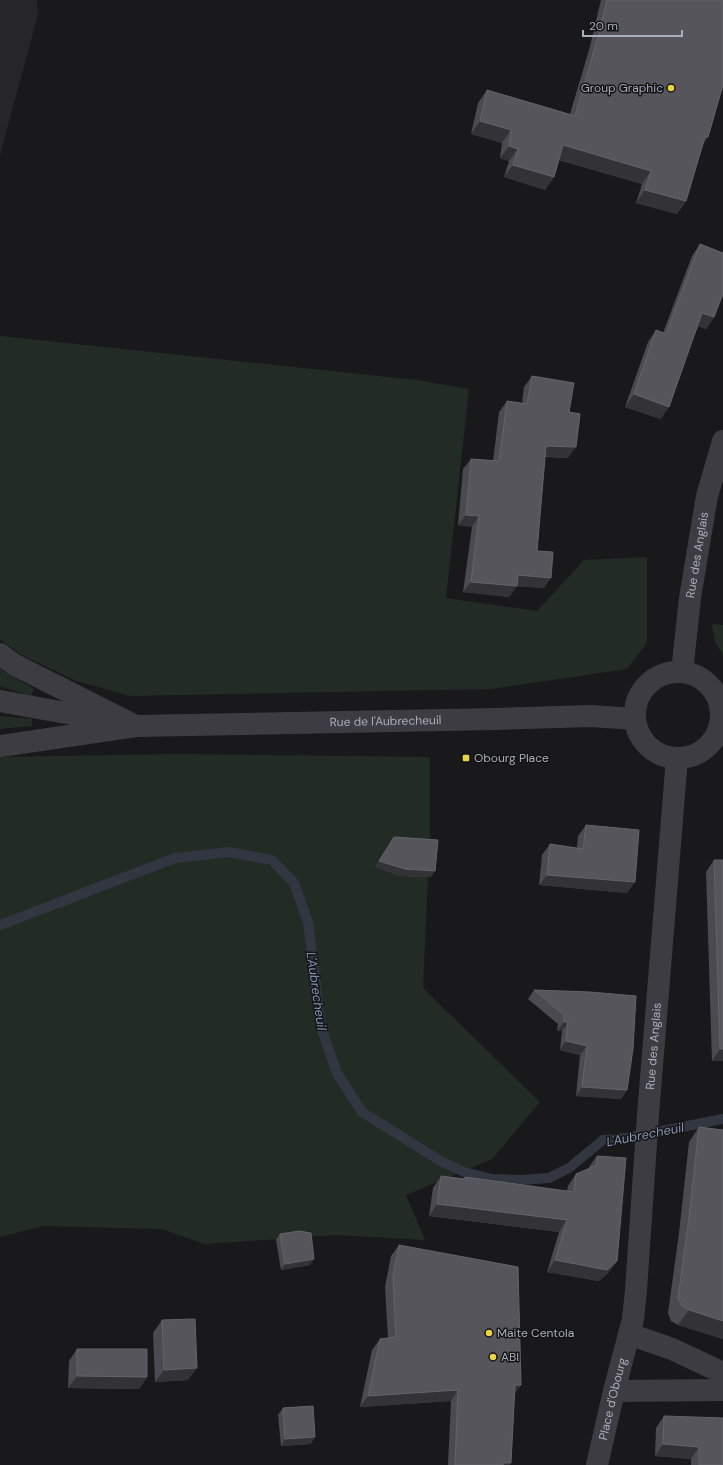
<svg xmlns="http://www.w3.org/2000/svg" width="723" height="1465" viewBox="0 0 723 1465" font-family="'DM Sans',sans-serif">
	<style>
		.built { fill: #262528 }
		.green { fill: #232b25 }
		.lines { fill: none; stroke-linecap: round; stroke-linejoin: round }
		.stream { stroke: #313640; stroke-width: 10 }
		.minor { stroke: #3c3c42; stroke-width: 22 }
		.tertiary { stroke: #3c3c42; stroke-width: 22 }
		.wall { fill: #4b4a50 }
		.shaded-wall { fill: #333236 }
		.building { fill: #56555b; stroke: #63636a }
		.poi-dot { fill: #e9d543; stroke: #141416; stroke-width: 1.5 }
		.labels { text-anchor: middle; stroke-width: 3; stroke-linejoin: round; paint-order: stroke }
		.poi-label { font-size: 12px; fill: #acadba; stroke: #141416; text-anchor: start }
		.street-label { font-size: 12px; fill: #acadba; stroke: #141416 }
		.water-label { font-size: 13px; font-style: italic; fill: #8594b3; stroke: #141416 }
	</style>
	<rect width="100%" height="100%" fill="#19191b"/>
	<polygon class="built" points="0,0 37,0 38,15 0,155"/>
	<g class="green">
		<polygon points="0,336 417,380 469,389 446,598 537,611 584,560 647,557 647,643 627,669 491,689 130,696 76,681 20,654 0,639"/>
		<polygon points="712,624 723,625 723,655 715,641"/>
		<polygon points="0,669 34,689 31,696 0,686"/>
		<polygon points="0,716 32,719 32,726 0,729"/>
		<polygon points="180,754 430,757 430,837 423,988 540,1102 492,1159 406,1195 425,1240 336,1235 205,1244 161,1229 43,1226 0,1237 0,757"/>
	</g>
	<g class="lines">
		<polyline class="stream" points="0,925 175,858 229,852 272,860 294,883 308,922 321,1027 337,1073 362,1112 439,1160 464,1172 492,1179 521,1180 549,1178 569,1168 603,1140 626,1138 723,1119"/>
		<g class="minor">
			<path id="s1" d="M682,672l8,-74 17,-102 16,-55"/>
			<polyline points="629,1334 672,1349 723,1373"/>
			<polyline points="614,1391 723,1390"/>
			<path id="s2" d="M597,1465l17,-74 19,-72 3,-29 12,-175 29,-357"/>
		</g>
		<g class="tertiary">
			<polyline points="0,654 15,665 136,726"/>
			<circle cx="678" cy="715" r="43"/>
			<polyline points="0,701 111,721"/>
			<path id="s3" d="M0,746l136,-20 359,-7 96,-3 44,3"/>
		</g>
	</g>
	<g class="wall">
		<polygon points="601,0 723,0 708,137 702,146 686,201 677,214 636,203 642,184 559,160 554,177 545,190 504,177 509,161 500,158 502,143 471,134 478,103 487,90 570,114 589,50"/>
		<polygon points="700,244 714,317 706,329 698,326 661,419 625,407 648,342 656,330 663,333 692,256"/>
		<polygon points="532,376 569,412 568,458 545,457 537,551 544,588 517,586 509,597 463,592 472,527 458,525 463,469 471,459 493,461 499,412 507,401 522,403 524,387"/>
		<polygon points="586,825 627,893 539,885 542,855 550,844 577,848 578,836"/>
		<polygon points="394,837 431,877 400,876 375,867"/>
		<polygon points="714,860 723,1061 712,1061 706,872"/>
		<polygon points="534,990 590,992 627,1090 621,1099 576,1096 580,1055 560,1050 562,1031 557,1031 558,1024 528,999"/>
		<polygon points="699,1127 723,1130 723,1339 678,1325 671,1321 668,1313 679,1233 689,1142"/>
		<polygon points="597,1156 617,1261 608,1273 599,1281 547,1272 559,1232 429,1216 433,1188 441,1176 464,1179 465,1177 567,1191 568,1186 576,1174 589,1169 589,1167"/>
		<polygon points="280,1234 310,1265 281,1270 276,1240"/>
		<polygon points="399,1245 521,1385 514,1394 510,1465 448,1465 451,1401 360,1407 372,1350 380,1339 388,1338 385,1287 391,1256"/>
		<polygon points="162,1320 188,1380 155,1382 153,1333"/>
		<polygon points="77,1349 147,1377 139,1389 68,1388 69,1361"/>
		<polygon points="283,1408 311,1444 281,1446 278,1415"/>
		<polygon points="664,1416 723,1465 691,1465 691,1459 655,1456 656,1428"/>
	</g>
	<g class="shaded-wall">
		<polygon points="480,121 511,130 502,143 471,134"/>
		<polygon points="705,137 708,137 699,150"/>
		<polygon points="563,145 651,171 642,184 554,158"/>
		<polygon points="509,146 518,149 509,161 500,158"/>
		<polygon points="513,165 554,177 545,190 504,177"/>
		<polygon points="645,190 686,201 677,214 636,203"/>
		<polygon points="702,313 714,317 706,329 694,325"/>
		<polygon points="634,394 669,407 661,419 625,407"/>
		<polygon points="546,446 576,447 568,458 539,456"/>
		<polygon points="466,515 479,516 472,527 458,525"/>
		<polygon points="518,575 551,578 544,588 512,586 517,586 509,597 463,592 471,582"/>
		<polygon points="379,861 435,871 431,877 400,876 375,867"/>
		<polygon points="547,875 635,882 627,893 539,885"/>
		<polygon points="564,1022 568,1022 562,1031 557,1031"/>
		<polygon points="566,1041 587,1046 580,1055 560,1050"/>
		<polygon points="720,1049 723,1049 723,1061 712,1061"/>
		<polygon points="582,1087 627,1090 621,1099 576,1096"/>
		<polygon points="437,1204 567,1220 559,1232 429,1216"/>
		<polygon points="314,1259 310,1265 281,1270 285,1264"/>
		<polygon points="555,1260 617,1261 608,1273 599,1281 547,1272"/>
		<polygon points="689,1310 723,1321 723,1339 678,1325"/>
		<polygon points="197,1368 188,1380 155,1382 164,1370"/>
		<polygon points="77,1376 147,1377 139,1389 68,1388"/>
		<polygon points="515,1385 521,1385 513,1396"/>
		<polygon points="458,1390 451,1401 360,1407 368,1396"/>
		<polygon points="315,1437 311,1444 281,1446 285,1439"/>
		<polygon points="663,1444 699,1447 691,1459 655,1456"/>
		<polygon points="504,1463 511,1463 510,1465 502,1465"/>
	</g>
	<g class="building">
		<polygon points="607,0 723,0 723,85 708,137 705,137 686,201 645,190 651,171 563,145 554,177 513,165 518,149 509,146 511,130 480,121 487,90 575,116 598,37"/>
		<polygon points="700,244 723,253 723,294 714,317 702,313 669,407 634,394 656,330 666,334"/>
		<polygon points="532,376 574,383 569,412 580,414 576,447 546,446 537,551 553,552 551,578 518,575 517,586 471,582 479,516 466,515 471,459 499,461 507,401 527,404"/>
		<polygon points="586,825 639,830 635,882 547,875 550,844 583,849"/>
		<polygon points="394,837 438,840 435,871 405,869 379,861"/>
		<polygon points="714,860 723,860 723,1049 720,1049"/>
		<polygon points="534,990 590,992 636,996 633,1049 627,1090 582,1087 587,1046 566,1041 568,1022 564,1022 564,1015"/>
		<polygon points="699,1127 723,1130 723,1321 689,1310 682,1306 678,1298 689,1218"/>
		<polygon points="597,1156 626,1158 617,1261 607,1270 555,1260 567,1220 437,1204 441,1176 465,1179 465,1177 574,1192 576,1174 597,1165"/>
		<polygon points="299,1231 311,1233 314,1259 285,1264 280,1234"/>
		<polygon points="399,1245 518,1267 521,1385 515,1385 511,1463 504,1463 503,1465 455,1465 458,1390 368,1396 380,1339 396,1337 393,1276"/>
		<polygon points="195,1319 197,1368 164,1370 162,1320"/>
		<polygon points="77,1349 147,1349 147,1377 77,1376"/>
		<polygon points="313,1406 315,1437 285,1439 283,1408"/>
		<polygon points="664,1416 723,1418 723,1465 699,1465 699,1447 663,1444"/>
	</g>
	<g class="poi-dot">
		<circle cx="671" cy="88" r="4"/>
		<rect x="462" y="754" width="8" height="8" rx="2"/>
		<circle cx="489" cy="1333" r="4"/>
		<circle cx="493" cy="1357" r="4"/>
	</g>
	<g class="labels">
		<g class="poi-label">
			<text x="663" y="92" text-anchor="end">Group Graphic</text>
			<text x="474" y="762">Obourg Place</text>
			<text x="497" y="1337">Maite Centola</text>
			<text x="501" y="1361">ABI</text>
		</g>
		<g class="street-label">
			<text dy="4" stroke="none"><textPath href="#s1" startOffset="118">Rue des Anglais</textPath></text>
			<text dy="4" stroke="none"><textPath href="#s3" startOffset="387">Rue de l'Aubrecheuil</textPath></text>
			<text dy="4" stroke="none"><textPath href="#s2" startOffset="424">Rue des Anglais</textPath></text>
			<text dy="4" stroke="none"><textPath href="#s2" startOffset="68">Place d'Obourg</textPath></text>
		</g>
		<g class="water-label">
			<text transform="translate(317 991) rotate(82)" y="5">L'Aubrecheuil</text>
			<text transform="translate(645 1134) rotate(-11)" y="5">L'Aubrecheuil</text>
		</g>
	</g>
	<path d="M583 30v6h99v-6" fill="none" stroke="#acadba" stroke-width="2"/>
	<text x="589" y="30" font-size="12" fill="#acadba" stroke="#141416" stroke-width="3" paint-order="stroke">20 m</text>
</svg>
